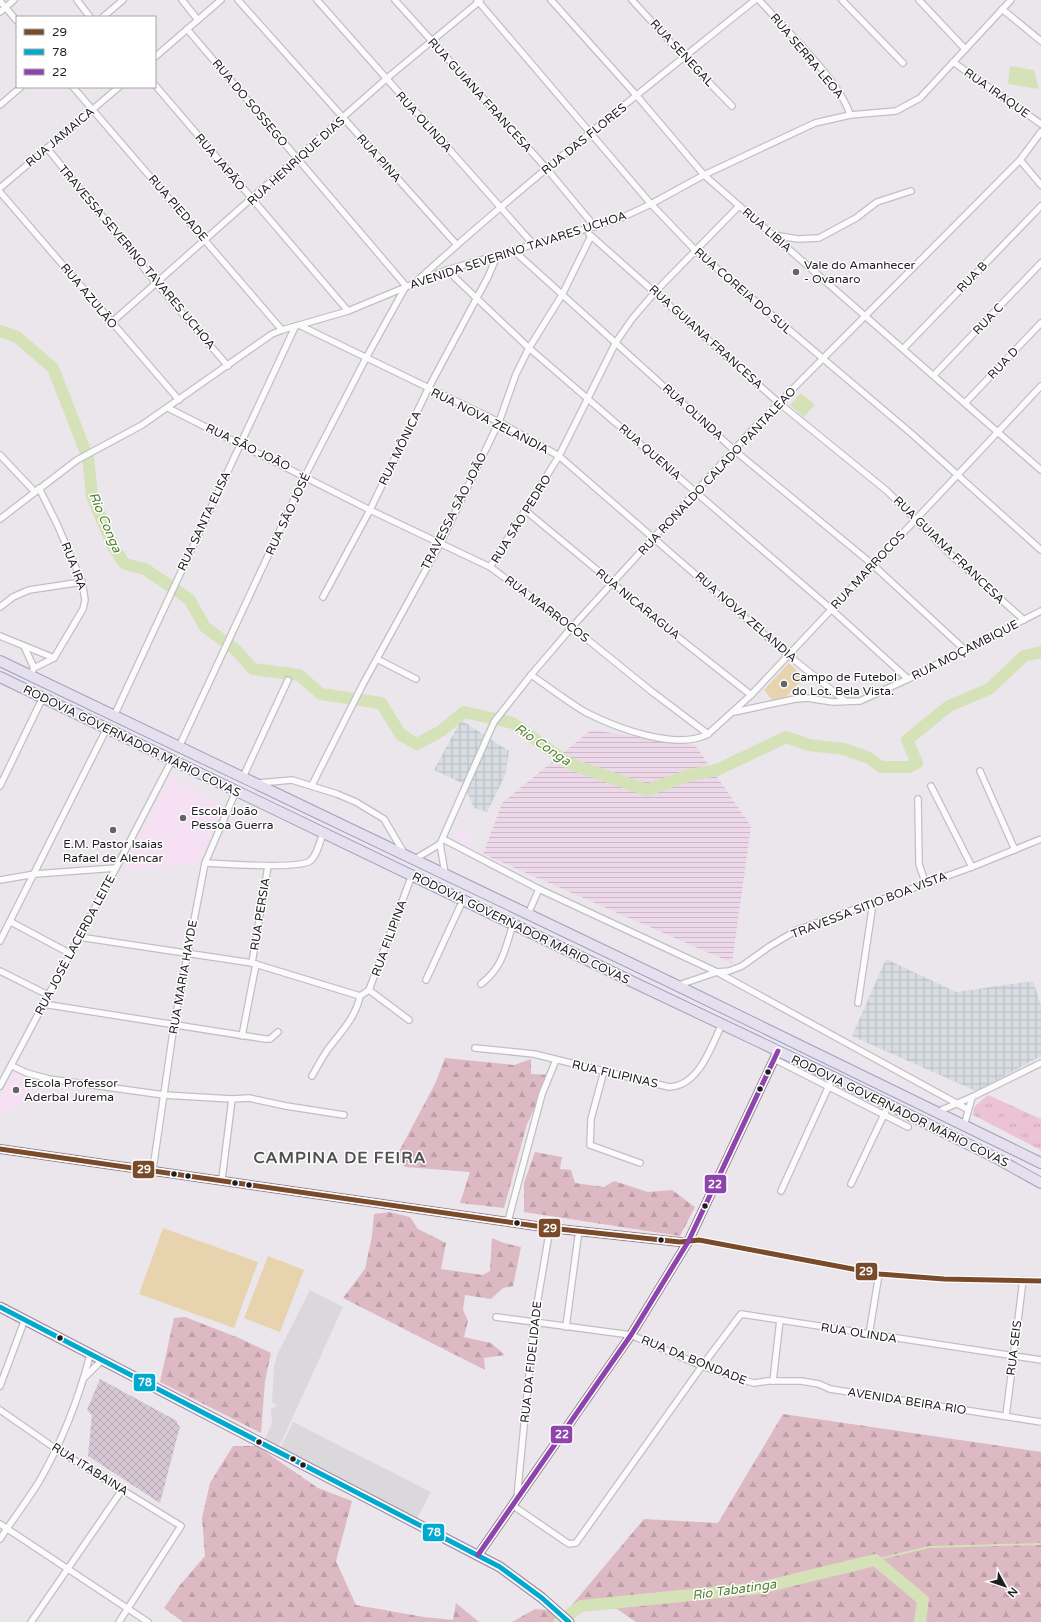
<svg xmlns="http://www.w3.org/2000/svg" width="1041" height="1622" viewBox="0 0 1041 1622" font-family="'Varela Round',sans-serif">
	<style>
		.residential { fill: #dad8db }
		.industrial { fill: url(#industrial-grid) }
		.education { fill: #f6e0f4 }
		.construction { fill: url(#construction-cross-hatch) }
		.farmland { fill: url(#farmland-rules) }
		.grass { fill: url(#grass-tufts) }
		.forest { fill: url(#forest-firs) }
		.pitch { fill: #e7d4ae }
		.water { fill: #d5e2b8 }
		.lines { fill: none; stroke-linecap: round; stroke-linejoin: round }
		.stream { stroke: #d5e2b8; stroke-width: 2 }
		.river { stroke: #d5e2b8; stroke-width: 12 }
		.minor-casing { stroke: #c1bfc2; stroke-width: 8 }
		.secondary-casing { stroke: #977d92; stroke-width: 10 }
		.primary-casing { stroke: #9b82a2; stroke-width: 11 }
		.trunk-casing { stroke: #9ca3c3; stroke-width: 12 }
		.minor { stroke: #fcfbfc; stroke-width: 5.5 }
		.secondary { stroke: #f4e9f2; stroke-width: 8 }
		.primary { stroke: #ede3f1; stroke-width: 9 }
		.trunk { stroke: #e6e0ee; stroke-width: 10 }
		.bus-1-casing { stroke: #fff; stroke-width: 8 }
		.bus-2-casing { stroke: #fff; stroke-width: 8 }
		.bus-3-casing { stroke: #fff; stroke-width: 8 }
		.bus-1 { stroke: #7a4b2a; stroke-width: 5 }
		.bus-2 { stroke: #00a9ce; stroke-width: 5 }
		.bus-3 { stroke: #8e44ad; stroke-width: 5 }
		.poi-dot { fill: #666466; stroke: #fff; stroke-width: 1.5 }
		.bus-dot { fill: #1e1e1e; stroke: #fff; stroke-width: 1.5 }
		.labels { text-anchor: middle; stroke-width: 3; stroke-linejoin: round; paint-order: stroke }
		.street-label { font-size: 12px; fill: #1e1e1e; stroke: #fff }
		.poi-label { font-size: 12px; fill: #1e1e1e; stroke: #fff; text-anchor: start }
		.water-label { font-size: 13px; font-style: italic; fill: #548235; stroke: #fff }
		.district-label { font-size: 16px; font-weight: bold; letter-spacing: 1px; fill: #515151; stroke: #fff }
		.line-badge { stroke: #fff; stroke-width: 1.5 }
		.badge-label { font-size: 11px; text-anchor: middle; font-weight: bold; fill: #fff }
	</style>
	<defs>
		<pattern id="industrial-grid" width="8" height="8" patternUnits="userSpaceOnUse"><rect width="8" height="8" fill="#d6dce2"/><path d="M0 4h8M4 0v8" fill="none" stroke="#b7bcc1"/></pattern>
		<pattern id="construction-cross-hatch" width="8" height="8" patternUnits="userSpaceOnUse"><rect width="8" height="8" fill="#d6c7d5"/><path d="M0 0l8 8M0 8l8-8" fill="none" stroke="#b7aab6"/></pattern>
		<pattern id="farmland-rules" width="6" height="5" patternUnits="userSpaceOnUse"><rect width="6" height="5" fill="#edd8ea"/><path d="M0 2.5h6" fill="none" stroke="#cbb9c8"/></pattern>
		<pattern id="grass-tufts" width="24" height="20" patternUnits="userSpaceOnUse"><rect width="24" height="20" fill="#ecc3d4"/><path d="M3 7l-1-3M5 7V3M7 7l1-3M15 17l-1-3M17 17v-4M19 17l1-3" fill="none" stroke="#caa7b6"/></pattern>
		<pattern id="forest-firs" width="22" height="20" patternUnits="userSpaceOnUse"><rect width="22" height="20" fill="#ddb9c3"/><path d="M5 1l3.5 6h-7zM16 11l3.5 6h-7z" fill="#bd9fa7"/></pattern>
	</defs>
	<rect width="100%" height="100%" fill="#ebe6ec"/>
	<g class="residential">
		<polygon points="310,1290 343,1307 278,1449 264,1442 272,1423 271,1409 277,1406 272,1402 274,1366 277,1355"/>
		<polygon points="293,1422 431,1492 416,1520 280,1449"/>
	</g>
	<g class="industrial">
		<polygon points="461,720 509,751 505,776 487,812 474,808 464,784 434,770"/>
		<polygon points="886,959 956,992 1033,981 1041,1005 1041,1056 976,1091 852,1036"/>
	</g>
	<g class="education">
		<polygon points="170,777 223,808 199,863 123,871"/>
		<polygon points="458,829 472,836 468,845 453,838"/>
		<polygon points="15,1072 33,1082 17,1111 6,1109 0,1120 0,1097"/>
	</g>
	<polygon class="construction" points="100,1379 177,1421 177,1424 180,1426 160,1503 88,1456 92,1415 87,1410"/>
	<polygon class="farmland" points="591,730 695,745 751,826 732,963 483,854 502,803"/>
	<polygon class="grass" points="988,1095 1041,1119 1041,1150 973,1115 974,1107"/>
	<g class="forest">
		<polygon points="445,1058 514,1065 531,1059 531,1074 550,1075 527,1124 504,1208 460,1203 470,1172 405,1167 396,1157 435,1084"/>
		<polygon points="535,1152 562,1157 560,1169 571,1170 575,1183 604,1187 614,1181 648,1192 672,1190 695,1207 680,1236 524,1212 524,1183"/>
		<polygon points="389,1212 410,1217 418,1229 446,1243 441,1269 483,1275 490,1271 492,1238 504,1243 521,1247 513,1286 503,1288 491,1299 465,1295 463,1310 468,1321 464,1337 491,1343 505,1355 484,1358 485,1370 343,1298 365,1269 372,1236 374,1214"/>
		<polygon points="185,1317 239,1338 271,1353 265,1381 261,1433 160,1382 174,1318"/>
		<polygon points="783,1414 1041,1452 1041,1622 636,1622 617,1609 571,1606 644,1519 718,1523"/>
		<polygon points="233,1446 257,1446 318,1488 352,1501 336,1561 356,1605 424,1617 453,1620 456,1603 479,1622 183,1622 164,1608 180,1585 205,1556 202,1518 210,1483"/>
		<polygon points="535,1609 557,1611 560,1622 512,1622"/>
	</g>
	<g class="pitch">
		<polygon points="789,663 804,678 781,702 774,702 764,690"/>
		<polygon points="163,1228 258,1262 234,1328 139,1294"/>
		<polygon points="268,1256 304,1270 280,1332 244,1318"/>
	</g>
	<g class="water">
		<polygon points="1010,66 1034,70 1039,89 1008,84"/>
		<polygon points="801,393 815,405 804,417 790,405"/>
	</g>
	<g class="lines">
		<polyline class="stream" points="875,1560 929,1547 1041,1544"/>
		<g class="river">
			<polyline points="0,331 17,337 53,368 88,458 92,496 113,547 125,564 145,569 189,599 205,627 236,650 253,669 299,675 321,694 381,703 401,735 417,744 441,731 464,712 513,723 568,763 647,790 690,775 717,770 786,737 809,745 844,749 869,758 881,767 909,767 917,763 907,740 949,706 989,689 1024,656 1041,652"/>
			<polyline points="559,1622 581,1606 760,1588 875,1560 923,1600 920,1622"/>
		</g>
		<defs>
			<g id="minor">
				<polyline points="77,0 90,17"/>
				<polyline points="182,0 198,20"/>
				<polyline points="238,0 457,245"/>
				<polyline points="317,0 533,244"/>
				<polyline points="395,0 547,169 595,227"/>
				<polyline points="477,0 651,204 695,250 912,434 1041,550"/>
				<polyline points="551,0 637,96 704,175 1041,470"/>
				<polyline points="632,0 684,57 732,106"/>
				<path d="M759,0c25,28 82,82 91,115"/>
				<polyline points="842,0 903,63"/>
				<polyline points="919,0 965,49"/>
				<polyline points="0,1 17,21"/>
				<polyline points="1002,9 1041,41"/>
				<polyline points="0,12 14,0"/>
				<polyline points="103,17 123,0"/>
				<polyline points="155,57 221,0"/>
				<polyline points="953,62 1041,124"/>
				<polyline points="155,85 348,311"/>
				<polyline points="73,87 282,330"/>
				<polyline points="0,105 21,87"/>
				<polyline points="47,148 156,283 228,366"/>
				<polyline points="1020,160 1041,185"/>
				<polyline points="0,188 119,87"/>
				<polyline points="0,192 179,400"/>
				<polyline points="589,234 779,403 887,491 950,554 1024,620"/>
				<polyline points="773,235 798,239 819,238 856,218 877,202 911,191"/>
				<polyline points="513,250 734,450 872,564 965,650"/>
				<polyline points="447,270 529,348 831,609 908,679"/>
				<path d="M419,279c108,-98 223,-188 336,-279"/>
				<polyline points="111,323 386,79 480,1"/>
				<polyline points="301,326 499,422 559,456 788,655 844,700"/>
				<polyline points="904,348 1041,206"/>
				<polyline points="934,375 1041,263"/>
				<polyline points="965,403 1041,323"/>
				<polyline points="168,408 370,510 490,567 572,627 651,691 708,734 751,695 1041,386"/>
				<polyline points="0,455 35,492"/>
				<polyline points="526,511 679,638 751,695"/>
				<polyline points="0,519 77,460 142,425 272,334 282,330 348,311 447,270 619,219 651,204 704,175 815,123 850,115 896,111 920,98 1011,0"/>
				<polyline points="490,567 559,456 616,342 632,319 655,292 739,206"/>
				<polyline points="323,597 370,510 428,389 488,277 497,256"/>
				<polyline points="0,607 13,597 29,590 82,582"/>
				<polyline points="0,636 54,658"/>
				<polyline points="24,646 34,668"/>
				<polyline points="377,659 416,679"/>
				<path d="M531,675c18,12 37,27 56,38 30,15 90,38 121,21"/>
				<polyline points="30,676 34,668 54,658 83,609 85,600 82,582 57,524 39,488"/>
				<polyline points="734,712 795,699 807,698 833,702 860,701 908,679 1041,611"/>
				<polyline points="114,716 295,327"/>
				<polyline points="179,747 305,476 366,358 406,286 187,29"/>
				<polyline points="980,771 1015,850"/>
				<polyline points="243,777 288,680"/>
				<polyline points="259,783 292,780 337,794 356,802 384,819 404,853"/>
				<polyline points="312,785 363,684 440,544 499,422 516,374 529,348 562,295 591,236"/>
				<polyline points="0,786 43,697"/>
				<polyline points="931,786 972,867"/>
				<polyline points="918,799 919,864 925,882"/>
				<polyline points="443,839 539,889 717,972 967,1109"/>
				<polyline points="440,844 494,722 531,675 572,627 754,428 1020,160 1041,132"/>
				<polyline points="440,844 445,873"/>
				<polyline points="415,859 440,844"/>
				<path d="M205,863c16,1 95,6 105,-2 7,-5 10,-20 13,-28"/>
				<polyline points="0,880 35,874 116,868"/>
				<polyline points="528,914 539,889"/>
				<polyline points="11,922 71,954"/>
				<polyline points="79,937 252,963 360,996"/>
				<polyline points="0,941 107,728"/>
				<polyline points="252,963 268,866"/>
				<polyline points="0,971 48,995"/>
				<polyline points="426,980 463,900"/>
				<path d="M481,984c22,-17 24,-35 32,-60"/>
				<polyline points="679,985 717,972 729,971 742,966 770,946 797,930 972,867 1041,839"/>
				<polyline points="369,990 409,1020"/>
				<polyline points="360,996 369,990 412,875"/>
				<polyline points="858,1003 873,903"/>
				<polyline points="43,1004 265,1039 270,1039 278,1032"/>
				<polyline points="242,1036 256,964"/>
				<path d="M475,1048l59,6 135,33c30,-1 42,-40 53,-63"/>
				<polyline points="774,1059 908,1127"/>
				<polyline points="12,1066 27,1073 49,1079 164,1095 232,1099 249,1098 286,1106 344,1115"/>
				<polyline points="604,1071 591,1119 590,1145 640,1163"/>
				<path d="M312,1076c5,-9 10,-18 16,-27 13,-17 28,-32 32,-53"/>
				<polyline points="0,1086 116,868 172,760"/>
				<polyline points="937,1112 972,1097"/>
				<polyline points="964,1126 972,1097 1041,1063"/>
				<polyline points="153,1169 174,1025 205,863 236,791"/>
				<polyline points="222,1179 232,1099"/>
				<polyline points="851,1184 889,1104"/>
				<polyline points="781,1191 833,1077"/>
				<polyline points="508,1221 542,1094 556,1060"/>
				<polyline points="688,1242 699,1240 879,1274 944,1279 1041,1281"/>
				<polyline points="496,1317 631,1335 702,1366 743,1380 754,1383 768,1381 801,1381 819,1384 830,1389 1041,1422"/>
				<polyline points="566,1327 579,1230"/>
				<polyline points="869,1335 879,1274"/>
				<polyline points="84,1378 102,1360"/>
				<polyline points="773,1381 780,1320"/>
				<polyline points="0,1386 25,1319"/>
				<polyline points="0,1410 56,1449 181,1526 119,1622"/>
				<polyline points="1006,1416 1023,1280"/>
				<polyline points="517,1498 534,1322 550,1228"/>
				<polyline points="512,1505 569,1544 576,1543 702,1366 741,1314 1041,1360"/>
				<polyline points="0,1524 148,1622"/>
				<path d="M0,1539c13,-20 28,-39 40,-59 22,-39 39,-82 50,-125"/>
				<polyline points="31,1622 122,1490"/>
			</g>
			<g id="secondary">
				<polyline points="0,1149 550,1228 680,1242 688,1242"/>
				<polyline points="478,1555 631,1335 688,1242 778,1051"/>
			</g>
			<polyline id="primary" points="0,1307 500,1567 542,1598 569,1622"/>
			<g id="trunk">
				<polyline points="0,661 678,986 1041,1163"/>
				<polyline points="0,677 633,982 833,1077 998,1159 1041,1183"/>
			</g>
		</defs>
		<use href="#minor" class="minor-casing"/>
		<use href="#secondary" class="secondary-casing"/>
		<use href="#primary" class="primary-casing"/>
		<use href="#trunk" class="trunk-casing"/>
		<use href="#minor" class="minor"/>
		<use href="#secondary" class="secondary"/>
		<use href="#primary" class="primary"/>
		<use href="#trunk" class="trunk"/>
		<defs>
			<polyline id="bus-1" points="0,1149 550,1228 680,1242 699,1240 879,1274 944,1279 1041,1281"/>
			<polyline id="bus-2" points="0,1307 500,1567 542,1598 569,1622"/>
			<polyline id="bus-3" points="478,1555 631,1335 688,1242 778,1051"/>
		</defs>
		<use href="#bus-1" class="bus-1-casing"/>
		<use href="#bus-2" class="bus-2-casing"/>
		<use href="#bus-3" class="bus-3-casing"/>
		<use href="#bus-1" class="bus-1"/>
		<use href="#bus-2" class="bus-2"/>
		<use href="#bus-3" class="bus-3"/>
	</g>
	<g class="poi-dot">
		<circle cx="796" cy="272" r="4"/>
		<circle cx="784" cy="684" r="4"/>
		<circle cx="183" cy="818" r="4"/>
		<circle cx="113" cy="830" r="4"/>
		<circle cx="16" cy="1090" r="4"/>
	</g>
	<g class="bus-dot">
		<circle cx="768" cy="1072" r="3.5"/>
		<circle cx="760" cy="1089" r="3.5"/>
		<circle cx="174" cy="1174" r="3.5"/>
		<circle cx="188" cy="1176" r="3.5"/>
		<circle cx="235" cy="1183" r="3.5"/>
		<circle cx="249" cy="1185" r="3.5"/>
		<circle cx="705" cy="1206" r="3.5"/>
		<circle cx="517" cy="1223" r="3.5"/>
		<circle cx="661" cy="1240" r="3.5"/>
		<circle cx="60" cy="1338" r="3.5"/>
		<circle cx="259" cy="1442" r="3.5"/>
		<circle cx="293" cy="1459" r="3.5"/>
		<circle cx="303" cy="1465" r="3.5"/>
	</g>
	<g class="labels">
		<g class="street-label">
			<text transform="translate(682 53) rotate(47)" y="4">RUA SENEGAL</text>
			<text transform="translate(807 56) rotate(50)" y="4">RUA SERRA LEOA</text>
			<text transform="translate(997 93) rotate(35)" y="4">RUA IRAQUE</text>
			<text transform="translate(480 95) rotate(48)" y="4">RUA GUIANA FRANCESA</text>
			<text transform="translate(250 103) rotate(50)" y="4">RUA DO SOSSEGO</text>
			<text transform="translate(424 122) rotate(48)" y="4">RUA OLINDA</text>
			<text transform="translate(60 137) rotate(-40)" y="4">RUA JAMAICA</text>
			<text transform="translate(584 139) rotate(-39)" y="4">RUA DAS FLORES</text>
			<text transform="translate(379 158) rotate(48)" y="4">RUA PINA</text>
			<text transform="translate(296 161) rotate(-42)" y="4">RUA HENRIQUE DIAS</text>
			<text transform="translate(220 162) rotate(50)" y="4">RUA JAPÃO</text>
			<text transform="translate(178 208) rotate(49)" y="4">RUA PIEDADE</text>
			<text transform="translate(767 230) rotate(41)" y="4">RUA LIBIA</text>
			<text transform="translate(518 250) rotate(-18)" y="4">AVENIDA SEVERINO TAVARES UCHOA</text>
			<text transform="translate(137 257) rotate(50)" y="4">TRAVESSA SEVERINO TAVARES UCHOA</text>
			<text transform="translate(972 277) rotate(-46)" y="4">RUA B</text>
			<text transform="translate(743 291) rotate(41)" y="4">RUA COREIA DO SUL</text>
			<text transform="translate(89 296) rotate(50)" y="4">RUA AZULÃO</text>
			<text transform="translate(988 319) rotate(-47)" y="4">RUA C</text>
			<text transform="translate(706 337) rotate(42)" y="4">RUA GUIANA FRANCESA</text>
			<text transform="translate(1003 363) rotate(-47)" y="4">RUA D</text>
			<text transform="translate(693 412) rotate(42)" y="4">RUA OLINDA</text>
			<text transform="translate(490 421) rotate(27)" y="4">RUA NOVA ZELANDIA</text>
			<text transform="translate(248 447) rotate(26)" y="4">RUA SÃO JOÃO</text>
			<text transform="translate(400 448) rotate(-64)" y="4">RUA MÔNICA</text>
			<text transform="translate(650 452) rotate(41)" y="4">RUA QUENIA</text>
			<text transform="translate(717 471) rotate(-47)" y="4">RUA RONALDO CALADO PANTALEAO</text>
			<text transform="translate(454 511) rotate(-63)" y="4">TRAVESSA SÃO JOÃO</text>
			<text transform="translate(288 514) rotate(-65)" y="4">RUA SÃO JOSÉ</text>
			<text transform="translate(521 519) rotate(-58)" y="4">RUA SÃO PEDRO</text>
			<text transform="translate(204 521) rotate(-65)" y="4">RUA SANTA ELISA</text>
			<text transform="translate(949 550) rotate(44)" y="4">RUA GUIANA FRANCESA</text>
			<text transform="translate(74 566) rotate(69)" y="4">RUA IRA</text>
			<text transform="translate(868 570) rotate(-47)" y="4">RUA MARROCOS</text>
			<text transform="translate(638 604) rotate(39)" y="4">RUA NICARAGUA</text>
			<text transform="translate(547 609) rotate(37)" y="4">RUA MARROCOS</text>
			<text transform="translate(746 617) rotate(41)" y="4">RUA NOVA ZELANDIA</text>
			<text transform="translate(965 650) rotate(-27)" y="4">RUA MOÇAMBIQUE</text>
			<text transform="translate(132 741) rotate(26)" y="4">RODOVIA GOVERNADOR MÁRIO COVAS</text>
			<text transform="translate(869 905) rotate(-21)" y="4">TRAVESSA SITIO BOA VISTA</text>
			<text transform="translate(260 914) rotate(-81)" y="4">RUA PERSIA</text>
			<text transform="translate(521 928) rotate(26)" y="4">RODOVIA GOVERNADOR MÁRIO COVAS</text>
			<text transform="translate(389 938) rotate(-70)" y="4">RUA FILIPINA</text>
			<text transform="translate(75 945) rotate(-62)" y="4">RUA JOSÉ LACERDA LEITE</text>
			<text transform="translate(183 977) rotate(-80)" y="4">RUA MARIA HAYDE</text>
			<text transform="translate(615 1074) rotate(13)" y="4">RUA FILIPINAS</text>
			<text transform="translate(900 1111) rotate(26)" y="4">RODOVIA GOVERNADOR MÁRIO COVAS</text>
			<text transform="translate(859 1333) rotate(9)" y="4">RUA OLINDA</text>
			<text transform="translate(1014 1348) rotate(-83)" y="4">RUA SEIS</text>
			<text transform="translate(694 1360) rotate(22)" y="4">RUA DA BONDADE</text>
			<text transform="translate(531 1362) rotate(-84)" y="4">RUA DA FIDELIDADE</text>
			<text transform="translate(907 1401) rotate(9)" y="4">AVENIDA BEIRA RIO</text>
			<text transform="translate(90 1469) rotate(32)" y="4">RUA ITABAINA</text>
		</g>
		<g class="poi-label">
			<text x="804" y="269">Vale do Amanhecer<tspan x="804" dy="14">- Ovanaro</tspan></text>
			<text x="792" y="681">Campo de Futebol<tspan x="792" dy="14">do Lot. Bela Vista.</tspan></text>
			<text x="191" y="815">Escola João<tspan x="191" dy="14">Pessoa Guerra</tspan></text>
			<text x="113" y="848" text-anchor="middle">E.M. Pastor Isaias<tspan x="113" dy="14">Rafael de Alencar</tspan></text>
			<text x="24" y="1087">Escola Professor<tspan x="24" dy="14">Aderbal Jurema</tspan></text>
		</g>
		<g class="water-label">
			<text transform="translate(106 522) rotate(67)" y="5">Rio Conga</text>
			<text transform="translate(543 744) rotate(34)" y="5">Rio Conga</text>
			<text transform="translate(734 1589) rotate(-8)" y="5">Rio Tabatinga</text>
		</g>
		<g class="district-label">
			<text x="340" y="1163">CAMPINA DE FEIRA</text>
		</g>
	</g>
	<g class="line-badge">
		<rect x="132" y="1160" width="23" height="19" rx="4" fill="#7a4b2a"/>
		<rect x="704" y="1174" width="23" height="20" rx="4" fill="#8e44ad"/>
		<rect x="538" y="1218" width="23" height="20" rx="4" fill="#7a4b2a"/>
		<rect x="855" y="1262" width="23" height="19" rx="4" fill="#7a4b2a"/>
		<rect x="133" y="1373" width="23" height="19" rx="4" fill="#00a9ce"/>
		<rect x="550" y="1425" width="23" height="19" rx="4" fill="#8e44ad"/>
		<rect x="422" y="1523" width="23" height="19" rx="4" fill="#00a9ce"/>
	</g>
	<g class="badge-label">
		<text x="144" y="1173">29</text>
		<text x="715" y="1188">22</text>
		<text x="550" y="1232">29</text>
		<text x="866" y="1275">29</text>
		<text x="145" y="1386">78</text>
		<text x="562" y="1438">22</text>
		<text x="434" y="1536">78</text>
	</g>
	<rect x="16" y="16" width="140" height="72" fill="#ffffff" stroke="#a5a5a5"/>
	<rect x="24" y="29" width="20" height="6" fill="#7a4b2a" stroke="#a5a5a5"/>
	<text x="52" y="36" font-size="12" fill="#1e1e1e">29</text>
	<rect x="24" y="49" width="20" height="6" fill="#00a9ce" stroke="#a5a5a5"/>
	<text x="52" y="56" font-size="12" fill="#1e1e1e">78</text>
	<rect x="24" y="69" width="20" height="6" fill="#8e44ad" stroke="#a5a5a5"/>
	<text x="52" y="76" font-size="12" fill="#1e1e1e">22</text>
	<g transform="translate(1005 1586) rotate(130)" stroke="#ffffff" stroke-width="3" paint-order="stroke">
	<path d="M0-3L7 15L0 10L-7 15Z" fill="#1e1e1e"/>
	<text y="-6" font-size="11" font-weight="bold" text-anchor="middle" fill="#1e1e1e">N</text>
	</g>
</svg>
